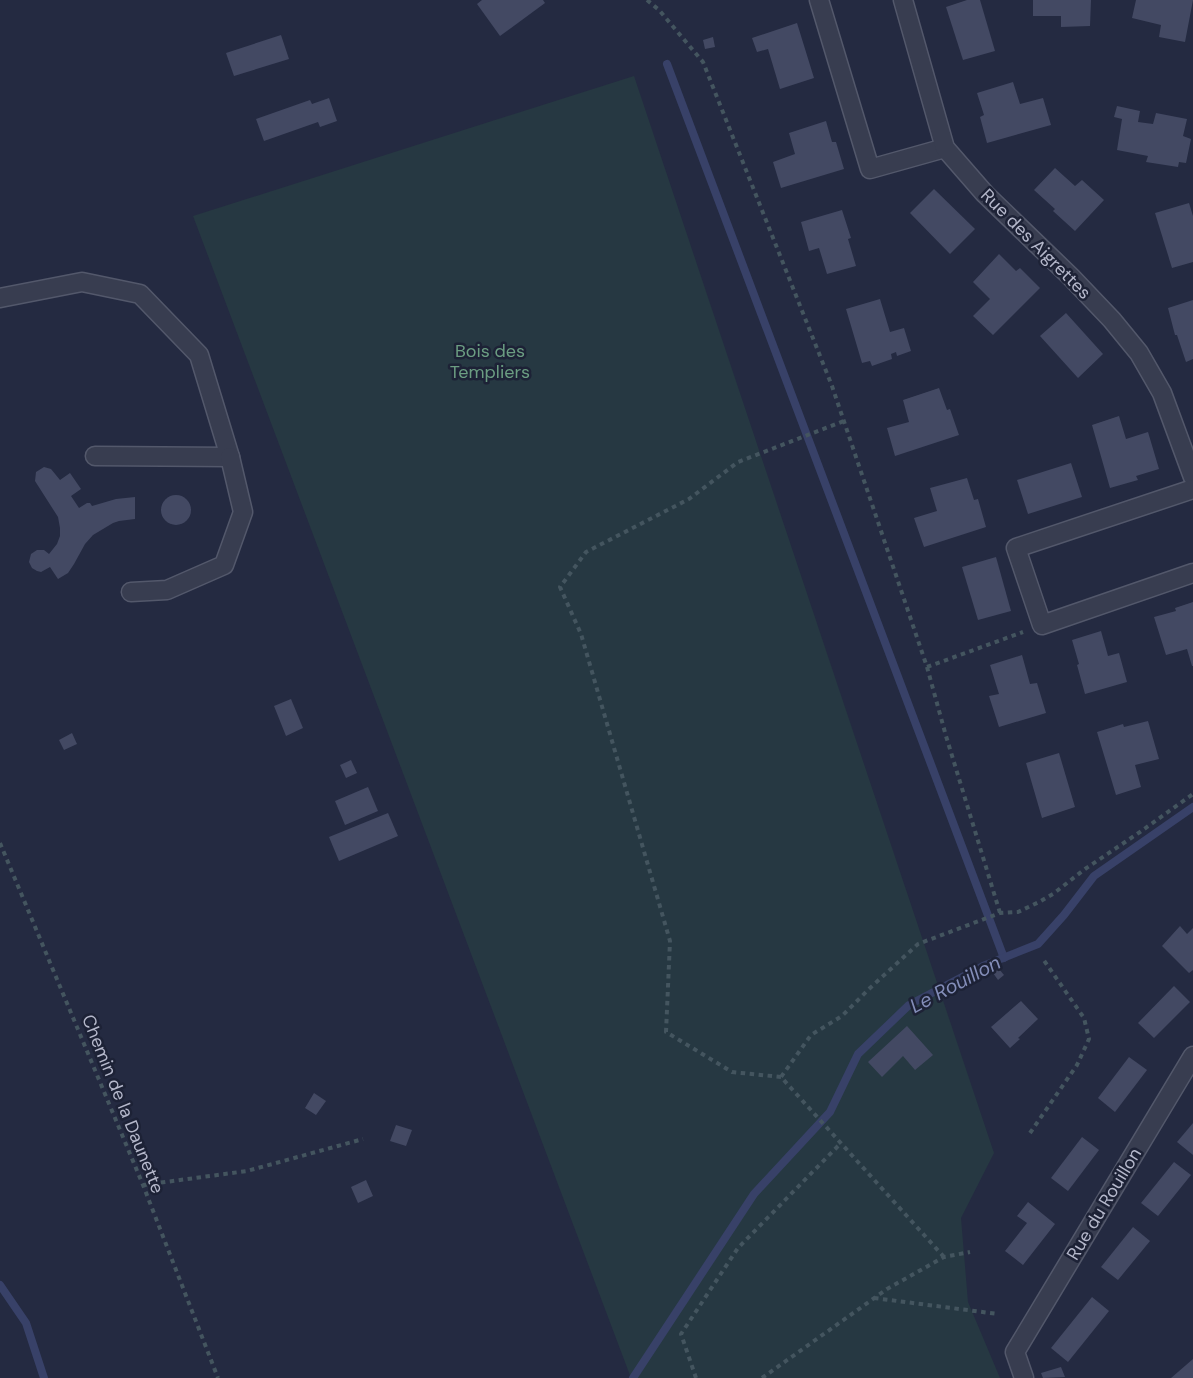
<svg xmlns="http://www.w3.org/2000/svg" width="1193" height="1378" viewBox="0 0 1193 1378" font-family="'DM Sans',sans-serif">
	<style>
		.green { fill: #263842 }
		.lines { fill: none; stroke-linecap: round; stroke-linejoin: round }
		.stream { stroke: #384168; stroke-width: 8 }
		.building { fill: #434963 }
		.minor-casing { stroke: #53586b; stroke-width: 21 }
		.path { stroke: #44555f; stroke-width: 4; stroke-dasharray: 4.5 4.5; stroke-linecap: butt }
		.minor { stroke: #383d50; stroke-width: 18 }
		.labels { text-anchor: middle; stroke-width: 5; stroke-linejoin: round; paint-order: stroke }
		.street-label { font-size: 18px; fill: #b5b8cb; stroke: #1d2236 }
		.park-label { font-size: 18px; fill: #6b9d82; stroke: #1d2236 }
		.water-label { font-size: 20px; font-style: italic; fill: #838db8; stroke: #1d2236 }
	</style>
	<rect width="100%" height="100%" fill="#242a41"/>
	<polygon class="green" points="634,76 994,1153 961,1218 968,1302 1000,1378 631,1378 193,216"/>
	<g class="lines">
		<g class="stream">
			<polyline points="667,64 1004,958"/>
			<polyline points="0,1285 26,1323 44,1378"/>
			<polyline points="633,1378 754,1194 830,1112 858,1054 909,1005 983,966 1038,944 1064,915 1094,876 1193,807"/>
		</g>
	</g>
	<g class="building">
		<polygon points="482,0 543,0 545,3 500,36 477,4"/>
		<polygon points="967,0 980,0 995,51 963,60 946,7"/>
		<polygon points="1033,0 1091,0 1090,26 1061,27 1061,16 1033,16"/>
		<polygon points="1136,0 1193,0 1185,42 1159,37 1161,25 1132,18"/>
		<polygon points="797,23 814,78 780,89 768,49 757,52 752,38"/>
		<polygon points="281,35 289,59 234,76 226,53"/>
		<polygon points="713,37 715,47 705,49 703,40"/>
		<polygon points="1013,82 1020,104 1043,98 1051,125 987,143 980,117 984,115 977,93"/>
		<polygon points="329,98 337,121 320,127 318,122 264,141 256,119 310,100 312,104"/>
		<polygon points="1117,106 1140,111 1138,122 1153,124 1156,113 1187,119 1183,136 1191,139 1186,163 1179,162 1178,167 1146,162 1148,156 1117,150 1122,119 1114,117"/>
		<polygon points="826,121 832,142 836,142 844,169 781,188 773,162 795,154 789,133"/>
		<polygon points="1055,168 1075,186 1082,180 1104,200 1075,231 1053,211 1055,209 1034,190"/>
		<polygon points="934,189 975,229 950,254 910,213"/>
		<polygon points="1189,203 1193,216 1193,262 1172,268 1155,213"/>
		<polygon points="842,210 851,238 848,239 856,266 827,274 819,248 809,251 801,222"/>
		<polygon points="999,254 1016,271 1020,268 1040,288 993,335 973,316 990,299 973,282"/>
		<polygon points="880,299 890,332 904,328 911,351 897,356 896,352 891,354 892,359 872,366 870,361 862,363 846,309"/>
		<polygon points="1193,300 1193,359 1186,362 1177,335 1175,335 1168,308"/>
		<polygon points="1066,313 1103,354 1078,378 1040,336"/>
		<polygon points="939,388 947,410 950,409 959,435 895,456 887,428 909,422 903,400"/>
		<polygon points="1119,416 1126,439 1148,432 1159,469 1136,476 1138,480 1110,488 1092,425"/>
		<polygon points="1071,463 1082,497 1028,514 1017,480"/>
		<polygon points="44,467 51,469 60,480 70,473 81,489 71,496 79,508 87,503 90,503 92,506 116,499 135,497 135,519 119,521 113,523 93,535 85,544 74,564 68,573 58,579 50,567 41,572 37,571 32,568 29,562 31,554 37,550 44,550 49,554 57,544 60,536 60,528 58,517 35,481 36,472"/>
		<polygon points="967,478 974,500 978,499 986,527 924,547 914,518 937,511 930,488"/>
		<circle cx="176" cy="510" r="15"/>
		<polygon points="996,557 1011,611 978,620 962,567"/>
		<polygon points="1193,602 1193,666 1192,666 1187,649 1166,655 1154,617 1176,611 1175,608"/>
		<polygon points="1101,631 1108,656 1119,653 1127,682 1085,694 1077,665 1079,664 1072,640"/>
		<polygon points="1022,655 1030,684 1037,683 1046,713 999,727 989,696 999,694 990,665"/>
		<polygon points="291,699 303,728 286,736 274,706"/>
		<polygon points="1148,721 1159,759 1135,765 1141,787 1116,795 1097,732 1123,724 1124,727"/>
		<polygon points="72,733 77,744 64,750 59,740"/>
		<polygon points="1059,753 1075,807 1042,818 1026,763"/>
		<polygon points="351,760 357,773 346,778 340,765"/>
		<polygon points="368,787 378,811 345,825 335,801"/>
		<polygon points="388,813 398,836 339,861 329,837"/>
		<polygon points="1180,926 1187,934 1193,928 1193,970 1189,973 1162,946"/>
		<polygon points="999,969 1004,975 998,980 993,973"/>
		<polygon points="1174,986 1190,1002 1154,1038 1138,1023"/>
		<polygon points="1021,1001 1038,1019 1018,1038 1020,1039 1010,1048 991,1027"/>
		<polygon points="907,1026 933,1055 915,1070 903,1056 882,1077 868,1062"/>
		<polygon points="1129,1057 1147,1070 1115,1112 1098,1098"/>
		<polygon points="314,1093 326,1101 316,1115 305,1108"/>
		<polygon points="1193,1123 1193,1155 1177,1142"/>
		<polygon points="396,1125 412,1130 406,1146 390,1141"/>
		<polygon points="1082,1137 1099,1150 1068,1191 1051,1178"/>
		<polygon points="1174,1162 1191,1175 1158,1216 1141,1203"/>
		<polygon points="366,1180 373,1196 358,1203 351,1187"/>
		<polygon points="1028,1202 1055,1224 1023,1265 1005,1251 1027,1223 1017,1216"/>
		<polygon points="1133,1227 1150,1241 1118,1280 1101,1267"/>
		<polygon points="1092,1297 1109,1311 1068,1362 1051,1348"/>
		<polygon points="1193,1359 1193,1378 1171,1378"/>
		<polygon points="1061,1367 1065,1377 1043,1378 1041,1373"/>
	</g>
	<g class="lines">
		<defs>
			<g id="minor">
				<polyline points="819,0 870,169 945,148"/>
				<polyline points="903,0 945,148 985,194 1071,277 1112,320 1139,353 1162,393 1193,477"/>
				<polyline points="0,298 82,282 140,294 199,355 230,457 95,456"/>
				<polyline points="1193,489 1016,548 1042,625 1193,573"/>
				<polyline points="131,592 167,590 224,565 243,512 230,457"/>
				<polyline points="1024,1378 1015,1352 1193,1056"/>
			</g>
		</defs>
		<use href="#minor" class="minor-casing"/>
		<g class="path">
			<polyline points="647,0 659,10 703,62 832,386 927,667 946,736 1000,913"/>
			<polyline points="927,667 1023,632"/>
			<polyline points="0,843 143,1185 218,1378"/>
			<polyline points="781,1077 732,1072 666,1032 670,941 581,634 560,587 586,552 689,499 738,462 844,421"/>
			<polyline points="1030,1133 1077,1065 1089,1039 1084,1018 1043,959"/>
			<polyline points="143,1185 247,1171 363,1139"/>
			<polyline points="944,1257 781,1077 811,1035 842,1016 870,988 918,944 1000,913 1018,912 1039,902 1053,894 1085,869 1140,832 1193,794"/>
			<polyline points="874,1298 998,1314"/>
			<polyline points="696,1378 681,1334 738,1248 840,1144"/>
			<polyline points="762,1378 887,1289 944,1257 970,1252"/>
		</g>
		<use href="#minor" class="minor"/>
	</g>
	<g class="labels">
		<g class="street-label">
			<text transform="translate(1036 244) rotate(45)" y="6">Rue des Aigrettes</text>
			<text transform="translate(123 1104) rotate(68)" y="6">Chemin de la Daunette</text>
			<text transform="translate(1104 1204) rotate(-59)" y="6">Rue du Rouillon</text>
		</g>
		<g class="park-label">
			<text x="490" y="357">Bois des<tspan x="490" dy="21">Templiers</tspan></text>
		</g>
		<g class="water-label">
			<text transform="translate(955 984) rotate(-28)" y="7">Le Rouillon</text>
		</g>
	</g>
</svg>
